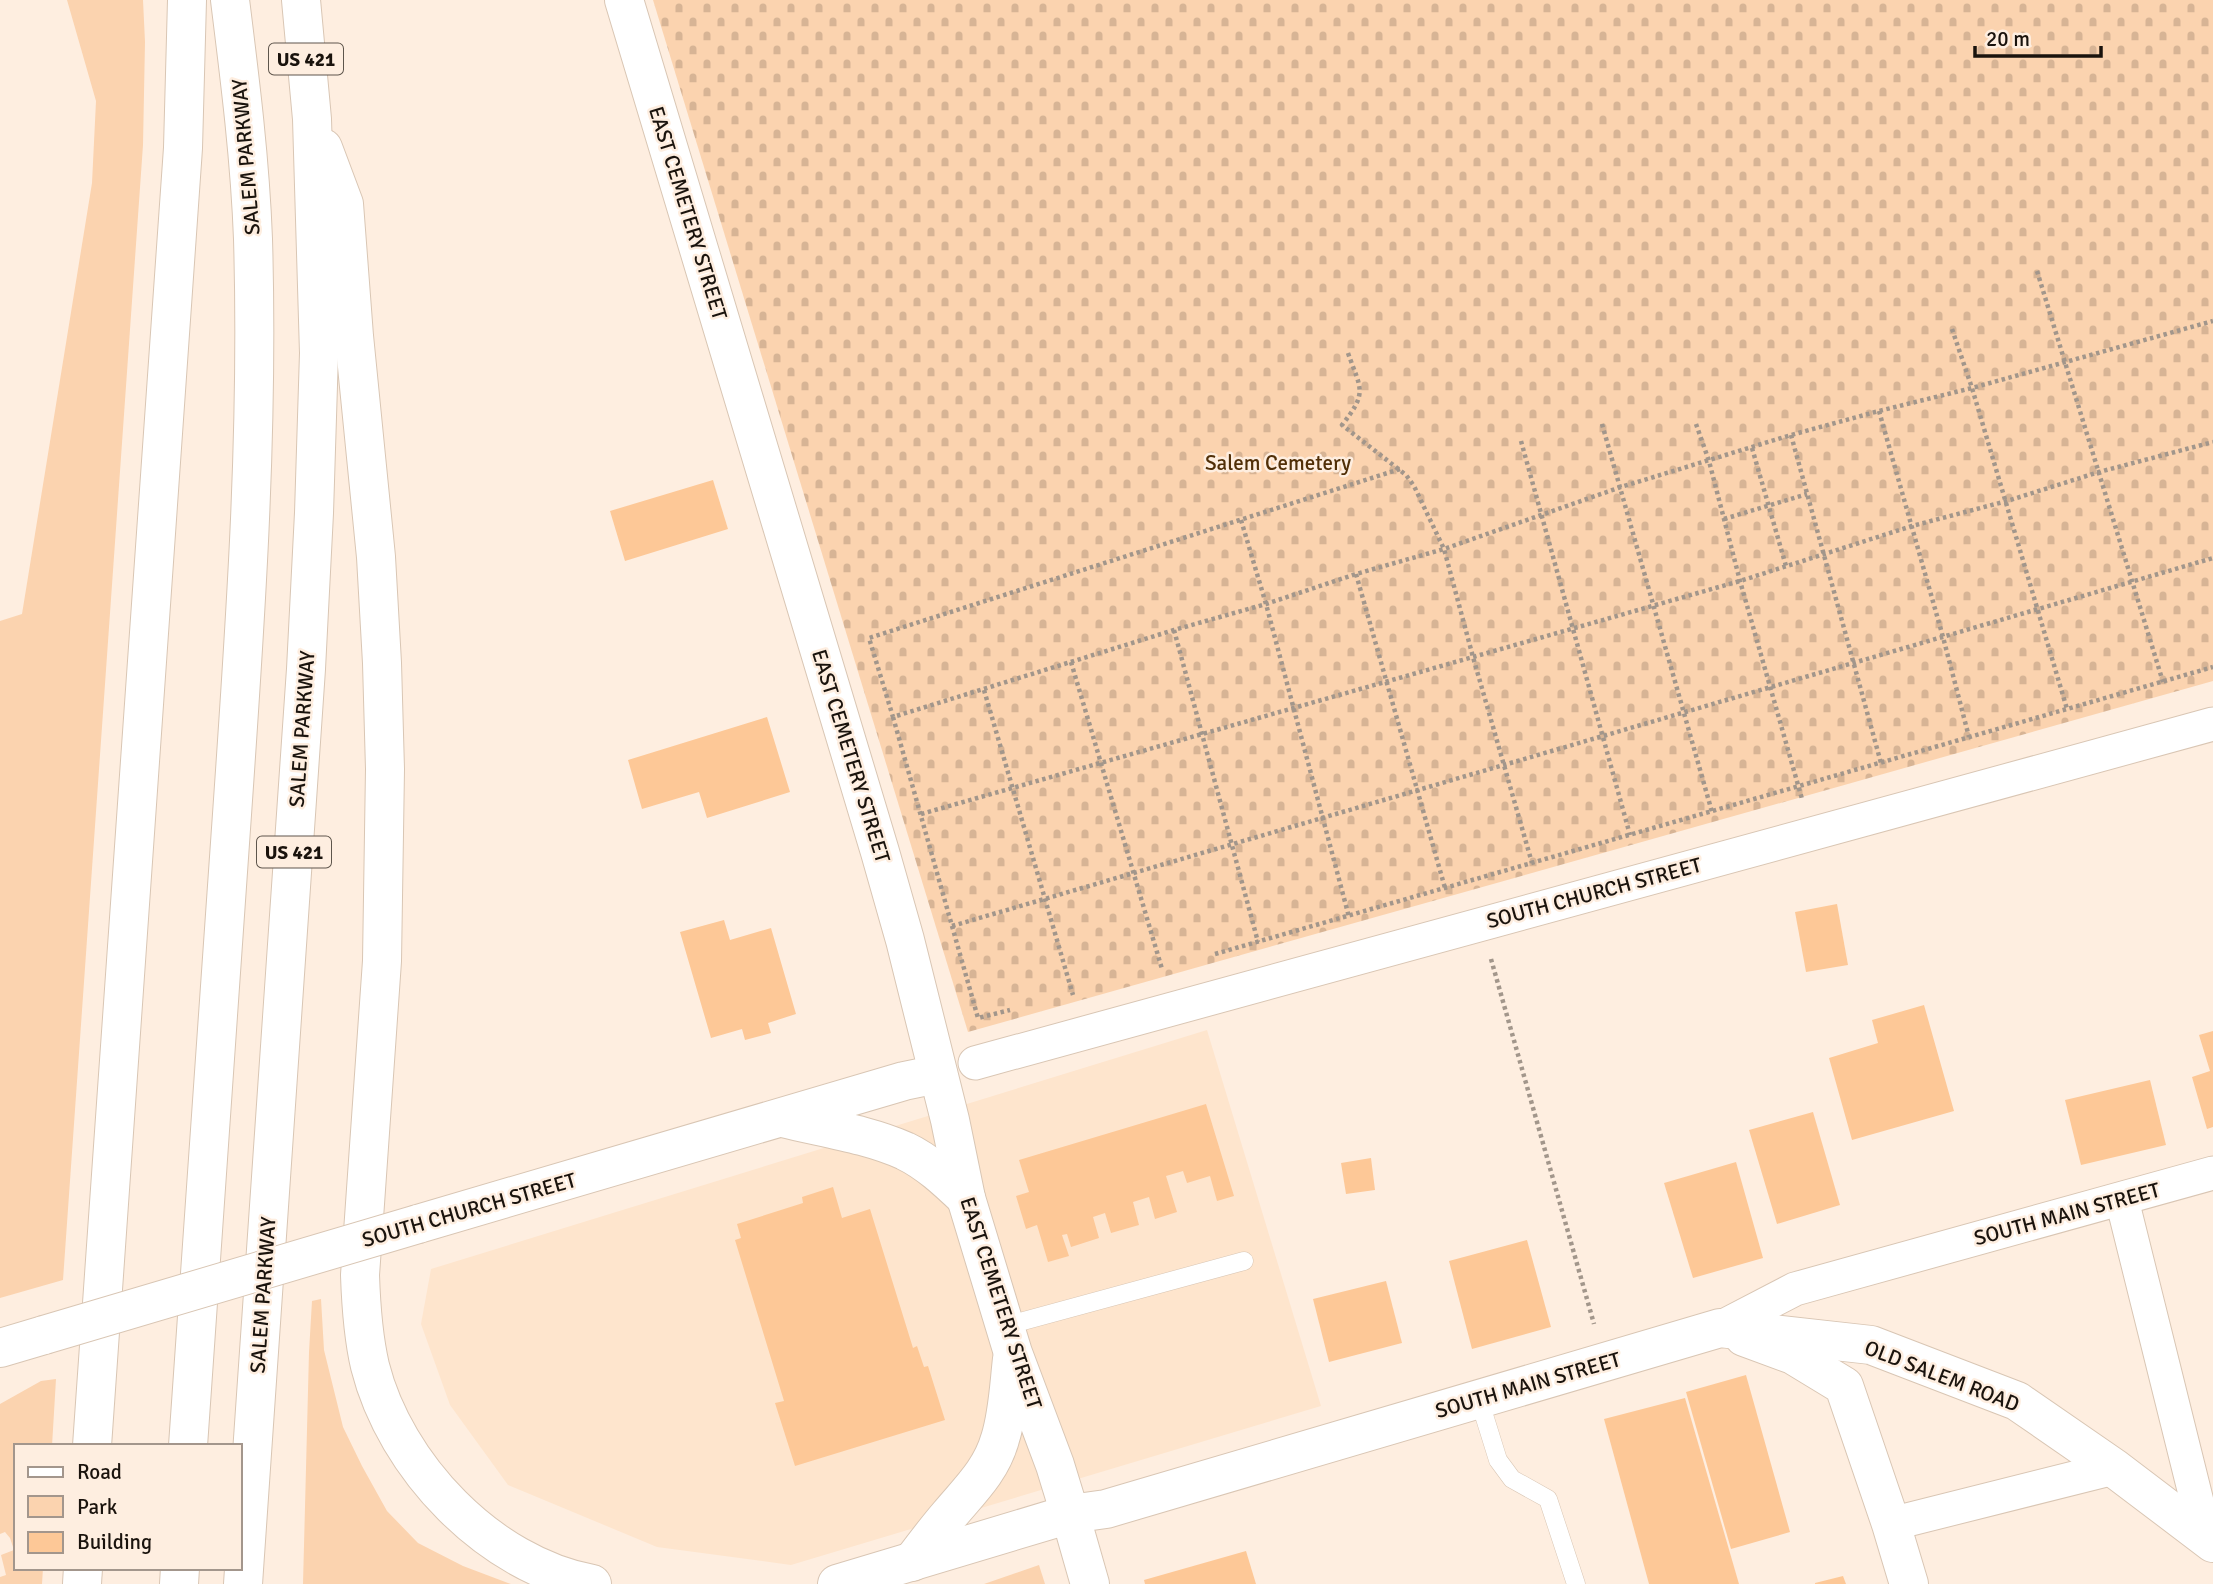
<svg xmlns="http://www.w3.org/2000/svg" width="2213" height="1584" viewBox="0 0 2213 1584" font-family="Signika,sans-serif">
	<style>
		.built { fill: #fee5cd }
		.green { fill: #fbd3af }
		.cemetery { fill: url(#cemetery-stones) }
		.building { fill: #fdc897 }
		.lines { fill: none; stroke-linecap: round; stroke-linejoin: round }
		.lane-casing { stroke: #d9c6b4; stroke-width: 19 }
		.street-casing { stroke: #d9c6b4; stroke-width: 35 }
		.secondary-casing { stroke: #d9c6b4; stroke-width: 40 }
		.primary-casing { stroke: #d9c6b4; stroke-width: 40 }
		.highway-casing { stroke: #d9c6b4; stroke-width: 40 }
		.path { stroke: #a2968b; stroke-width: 4.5; stroke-dasharray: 3.5 3.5; stroke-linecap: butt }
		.lane { stroke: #fff; stroke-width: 18 }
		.street { stroke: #fff; stroke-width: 33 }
		.secondary { stroke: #fff; stroke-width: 38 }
		.primary { stroke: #fff; stroke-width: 38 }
		.highway { stroke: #fff; stroke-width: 38 }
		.secondary-bridge-casing { stroke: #d9c6b4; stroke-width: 40; stroke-linecap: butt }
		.secondary-bridge { stroke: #fff; stroke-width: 38 }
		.labels { text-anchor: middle; stroke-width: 5; stroke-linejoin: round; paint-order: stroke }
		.shield { fill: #feeee0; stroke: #5e554c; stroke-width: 2 }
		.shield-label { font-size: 19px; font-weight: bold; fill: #1a130d }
		.street-label { font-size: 21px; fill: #1a130d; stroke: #feeee0 }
		.park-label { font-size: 21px; fill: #512f07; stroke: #feeee0 }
	</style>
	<defs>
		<pattern id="cemetery-stones" width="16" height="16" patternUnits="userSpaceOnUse" patternTransform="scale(1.75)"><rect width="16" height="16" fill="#fbd3af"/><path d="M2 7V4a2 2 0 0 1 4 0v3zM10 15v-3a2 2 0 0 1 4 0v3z" fill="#d7b495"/></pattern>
	</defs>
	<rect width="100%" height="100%" fill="#feeee0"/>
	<polygon class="built" points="1207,1030 1321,1406 791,1565 657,1547 508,1485 450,1405 421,1324 431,1269"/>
	<g class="green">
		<polygon points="67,0 143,0 145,42 143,145 63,1280 0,1298 0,621 22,614 92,183 96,101"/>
		<polygon points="321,1299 324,1350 343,1427 362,1466 387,1511 418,1543 463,1566 511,1584 303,1584 309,1352 312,1301"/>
		<polygon points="56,1379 52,1446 16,1446 16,1568 43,1568 42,1584 0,1584 0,1577 6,1575 1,1555 14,1550 10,1538 5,1532 0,1534 0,1404 41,1381"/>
		<polygon points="1039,1565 1045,1584 984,1584"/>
	</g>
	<polygon class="cemetery" points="653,0 2213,0 2213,681 968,1032"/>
	<g class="building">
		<polygon points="713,480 728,529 625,561 610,511"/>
		<polygon points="767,717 790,792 707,818 699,792 642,809 628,760"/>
		<polygon points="1837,904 1848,965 1806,972 1795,912"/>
		<polygon points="724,920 730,940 771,928 796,1014 768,1023 771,1033 745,1040 742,1029 711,1038 680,932"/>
		<polygon points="1924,1005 1954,1111 1852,1140 1829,1058 1878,1043 1872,1020"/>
		<polygon points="2213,1031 2213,1127 2207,1129 2192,1077 2210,1071 2199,1035"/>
		<polygon points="2150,1080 2166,1145 2081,1165 2065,1100"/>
		<polygon points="1206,1104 1234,1196 1217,1201 1210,1176 1187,1183 1183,1171 1166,1176 1177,1212 1155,1219 1149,1197 1133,1202 1139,1225 1111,1233 1105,1213 1093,1217 1099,1238 1071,1247 1067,1234 1062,1235 1069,1256 1048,1262 1037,1225 1026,1229 1016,1196 1029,1192 1019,1160"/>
		<polygon points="1813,1112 1840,1205 1777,1224 1749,1130"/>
		<polygon points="1371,1158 1375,1190 1346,1194 1341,1163"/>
		<polygon points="1736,1162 1763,1258 1693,1278 1664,1183"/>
		<polygon points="833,1187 842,1218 870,1209 913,1348 917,1346 924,1367 928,1366 945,1420 795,1466 775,1403 784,1401 735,1240 741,1238 737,1224 803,1203 802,1197"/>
		<polygon points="1527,1240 1551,1327 1472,1349 1449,1261"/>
		<polygon points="1386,1281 1402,1343 1329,1362 1313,1299"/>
		<polygon points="1746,1375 1790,1532 1731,1549 1686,1392"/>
		<polygon points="1685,1398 1739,1584 1649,1584 1604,1419"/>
		<polygon points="1246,1551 1256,1584 1145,1584 1144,1580"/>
		<polygon points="1843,1576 1846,1584 1815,1584 1815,1583"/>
	</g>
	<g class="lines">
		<defs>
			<g id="lane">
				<polyline points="1005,1326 1244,1261"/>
				<polyline points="1479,1399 1498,1460 1512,1479 1548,1499 1576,1584"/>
			</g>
			<g id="street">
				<polyline points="975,1063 2213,724"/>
				<polyline points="2122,1200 2206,1538"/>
				<polyline points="1720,1328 1795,1289 2213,1173"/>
				<polyline points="1891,1524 2114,1468"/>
			</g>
			<g id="secondary">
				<polyline points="624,0 880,852 905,940 950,1120 966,1198 1013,1353 1055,1465 1070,1514"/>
				<path d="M783,1118c40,10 84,16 122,33 23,11 42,29 61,47"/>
				<polyline points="418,1224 904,1081 938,1074"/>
				<polyline points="1744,1337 1793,1355 1844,1386 1891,1524 1909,1584"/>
				<polyline points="0,1348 44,1335"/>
				<path d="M912,1562c12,-16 24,-32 37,-47 20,-24 42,-44 51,-76 8,-25 9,-54 12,-80"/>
			</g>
			<g id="primary">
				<polyline points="1070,1514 1090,1584"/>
				<polyline points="837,1584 1070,1514 1106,1509 1720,1328 1871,1345 2017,1401 2114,1468 2213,1543"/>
			</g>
			<g id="highway">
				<path d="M323,148l21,56 10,132 22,221 6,106 3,106 -3,192 -22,314c1,30 3,61 10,91 25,100 119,199 222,218"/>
				<polyline points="92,1446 183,148 187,0"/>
				<path d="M188,1446c14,-201 28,-402 42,-603 14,-201 29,-403 23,-604 -3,-80 -13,-159 -23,-239"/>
				<polyline points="82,1584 83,1568"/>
				<polyline points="179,1584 180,1568"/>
				<polyline points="243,1584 306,669 314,513 319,353 312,119 301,0"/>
			</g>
		</defs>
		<use href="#lane" class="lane-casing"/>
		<use href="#street" class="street-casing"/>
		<use href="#secondary" class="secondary-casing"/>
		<use href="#primary" class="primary-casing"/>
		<use href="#highway" class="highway-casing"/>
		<g class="path">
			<polyline points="2037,271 2163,682"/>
			<polyline points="1952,329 1972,388 2067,709"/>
			<path d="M1348,353c13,37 20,39 -6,72l64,50 8,11 30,63 29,108 59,206"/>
			<polyline points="1879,411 1943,637 1969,737"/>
			<polyline points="1602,424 1712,812"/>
			<polyline points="1696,424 1709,461 1740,581 1802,799"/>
			<polyline points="1791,435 1881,763"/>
			<polyline points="1521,441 1630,835"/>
			<polyline points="1752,448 1786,566"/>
			<polyline points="1400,469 869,638 893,717 1174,630 1266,604 1356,574 1444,549 1621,487 1791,435 1879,411 1972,388 2213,321"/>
			<polyline points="1724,519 1807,494"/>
			<polyline points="1241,520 1266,604 1349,917"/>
			<polyline points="1356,574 1445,888"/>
			<polyline points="1174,630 1258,942"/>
			<polyline points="1071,662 1162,969"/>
			<polyline points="984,690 1073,995"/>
			<polyline points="893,717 978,1018 1010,1010"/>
			<polyline points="921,814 1740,581 1912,526 2007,501 2099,472 2213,442"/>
			<polyline points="952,926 2213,558"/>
			<polyline points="1215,954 2213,667"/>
			<polyline points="1491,959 1594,1324"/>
		</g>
		<use href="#lane" class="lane"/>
		<use href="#street" class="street"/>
		<use href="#secondary" class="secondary"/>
		<use href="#primary" class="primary"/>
		<use href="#highway" class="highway"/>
		<defs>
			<polyline id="secondary-bridge" points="44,1335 418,1224"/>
		</defs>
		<use href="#secondary-bridge" class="secondary-bridge-casing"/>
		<use href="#secondary-bridge" class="secondary-bridge"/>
	</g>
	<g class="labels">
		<g class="shield">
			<rect x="269" y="43.5" width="74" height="31" rx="5"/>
			<rect x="257" y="836.5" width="74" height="31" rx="5"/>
		</g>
		<g class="shield-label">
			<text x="306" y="66">US 421</text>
			<text x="294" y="859">US 421</text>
		</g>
		<g class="street-label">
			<text transform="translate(246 157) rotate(-95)" y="7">SALEM PARKWAY</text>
			<text transform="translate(688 213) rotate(73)" y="7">EAST CEMETERY STREET</text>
			<text transform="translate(302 729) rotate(-86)" y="7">SALEM PARKWAY</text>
			<text transform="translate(851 756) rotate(73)" y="7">EAST CEMETERY STREET</text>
			<text transform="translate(1594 893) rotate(-15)" y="7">SOUTH CHURCH STREET</text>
			<text transform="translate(469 1210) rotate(-16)" y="7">SOUTH CHURCH STREET</text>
			<text transform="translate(2067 1214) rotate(-15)" y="7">SOUTH MAIN STREET</text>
			<text transform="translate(263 1295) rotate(-86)" y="7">SALEM PARKWAY</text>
			<text transform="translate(1001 1303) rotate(72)" y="7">EAST CEMETERY STREET</text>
			<text transform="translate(1942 1376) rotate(21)" y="7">OLD SALEM ROAD</text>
			<text transform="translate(1528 1385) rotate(-16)" y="7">SOUTH MAIN STREET</text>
		</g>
		<g class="park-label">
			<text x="1278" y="470">Salem Cemetery</text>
		</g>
	</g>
	<rect x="14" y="1444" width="228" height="126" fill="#feeee0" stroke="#a3968c" stroke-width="2"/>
	<rect x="28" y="1467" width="35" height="10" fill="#ffffff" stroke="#a3968c" stroke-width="2"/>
	<text x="77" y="1479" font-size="21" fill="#1a130d">Road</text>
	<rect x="28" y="1496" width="35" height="21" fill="#fbd3af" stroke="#a3968c" stroke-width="2"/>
	<text x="77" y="1514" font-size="21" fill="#1a130d">Park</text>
	<rect x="28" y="1532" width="35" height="21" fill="#fdc897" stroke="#a3968c" stroke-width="2"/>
	<text x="77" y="1549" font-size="21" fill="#1a130d">Building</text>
	<path d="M1975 46v10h126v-10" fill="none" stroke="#1a130d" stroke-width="3.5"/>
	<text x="1986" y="46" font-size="21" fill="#1a130d" stroke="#feeee0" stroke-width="5" paint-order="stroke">20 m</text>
</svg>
